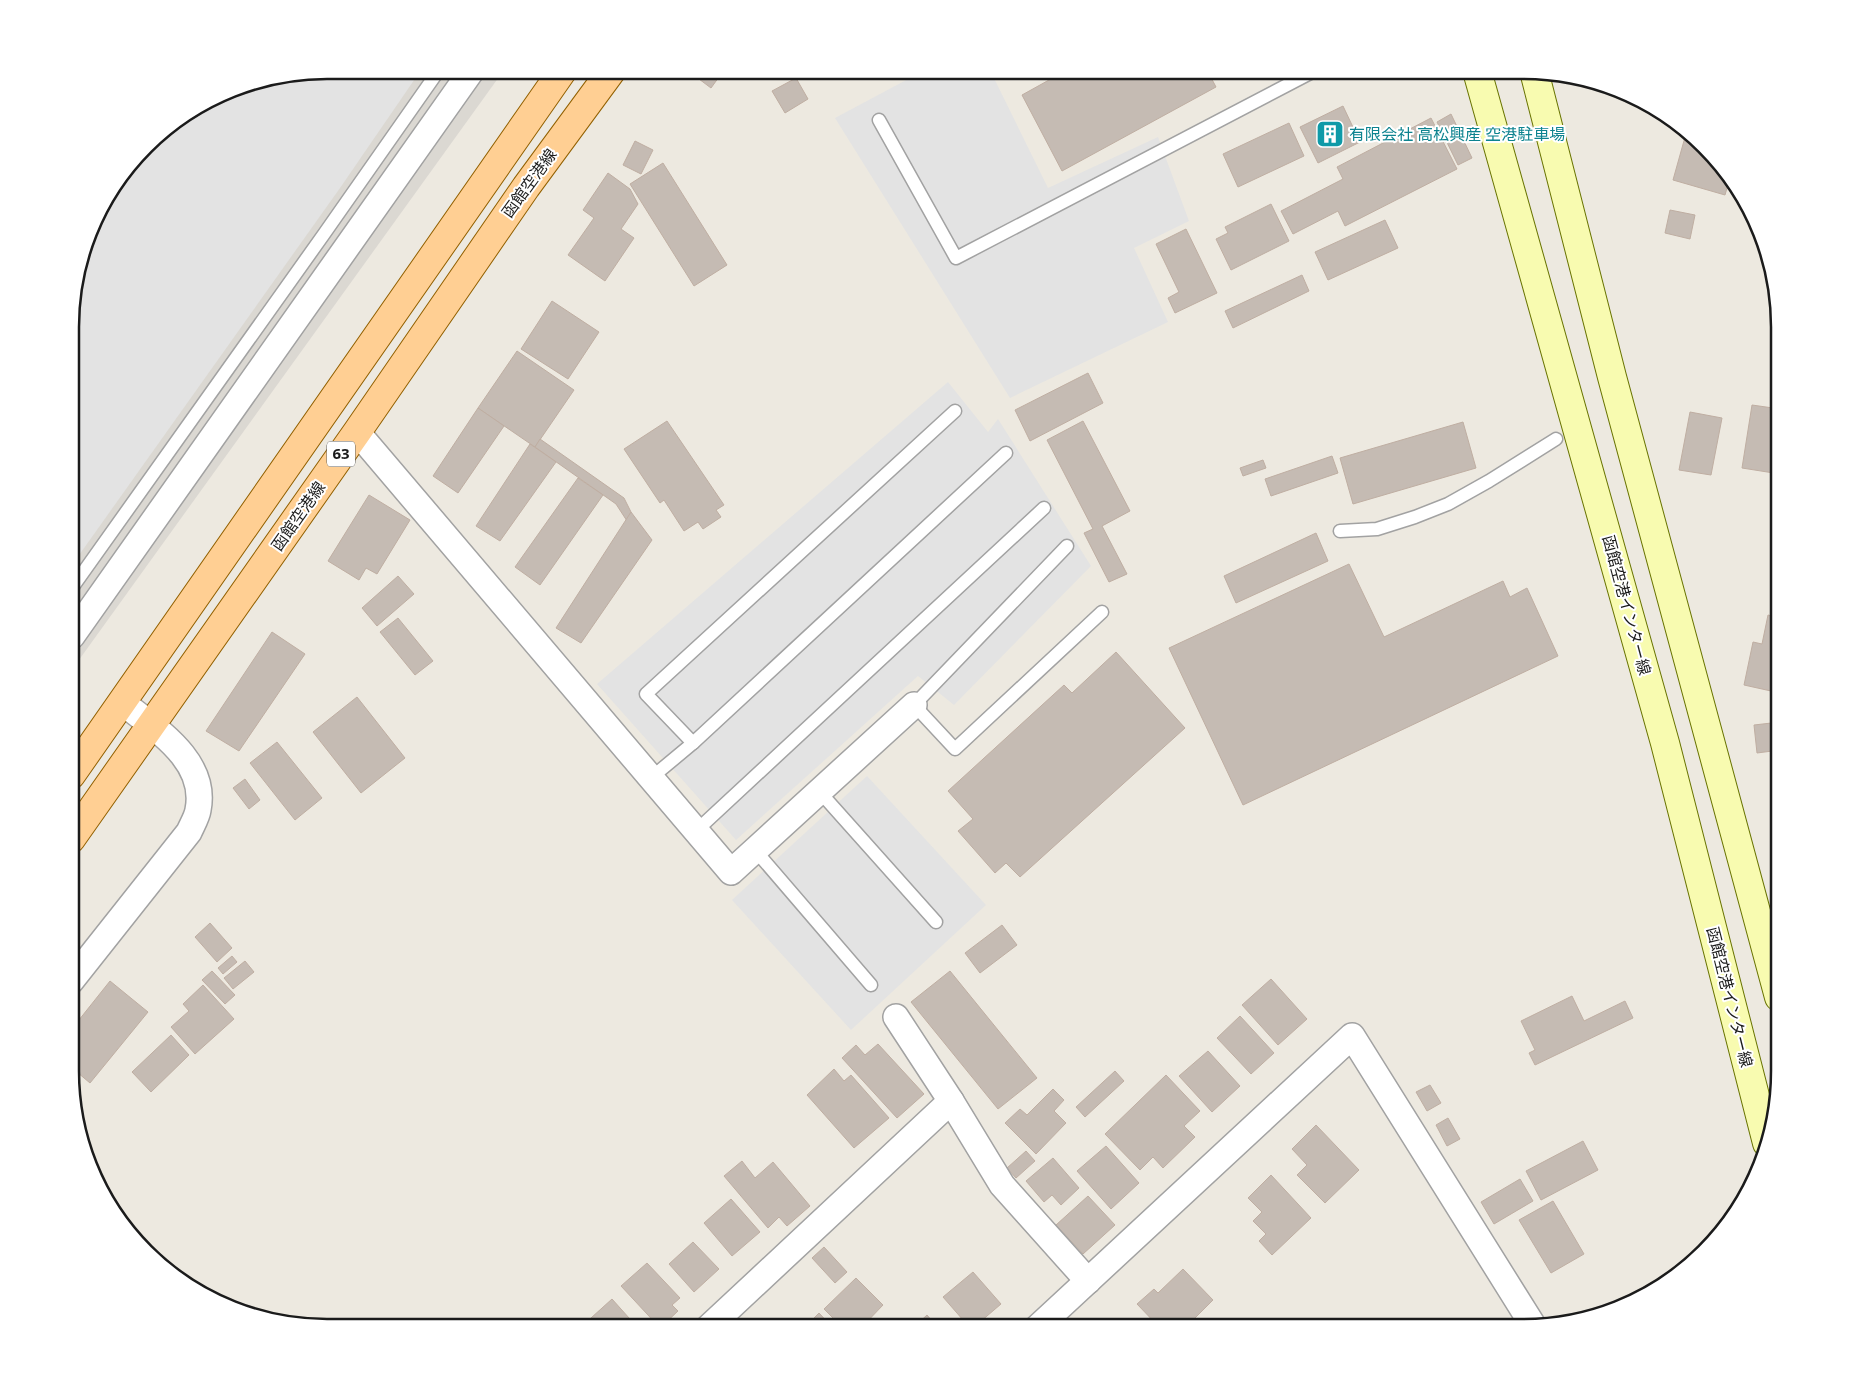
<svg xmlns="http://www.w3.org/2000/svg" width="1850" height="1398" viewBox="0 0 1850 1398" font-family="'Open Sans','Noto Sans JP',sans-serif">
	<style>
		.airport { fill: #dbd8d2 }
		.parking { fill: #e3e3e3 }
		.building { fill: #c5bbb3; stroke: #bfaea2 }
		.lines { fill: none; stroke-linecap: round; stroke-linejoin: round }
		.service-casing { stroke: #a2a2a2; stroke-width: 15 }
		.minor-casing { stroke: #a2a2a2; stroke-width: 28 }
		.secondary-casing { stroke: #687301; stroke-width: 30 }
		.primary-casing { stroke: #926000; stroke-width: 30 }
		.service { stroke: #fff; stroke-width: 12 }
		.minor { stroke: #fff; stroke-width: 25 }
		.secondary { stroke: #f8fbb0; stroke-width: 28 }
		.primary { stroke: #ffcf93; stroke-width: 28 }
		.labels { text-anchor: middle; stroke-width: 4; stroke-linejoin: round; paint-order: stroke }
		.shield { fill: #fff; stroke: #5f5f5f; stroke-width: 1 }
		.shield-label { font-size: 15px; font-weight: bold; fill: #1b1b1b }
		.culture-label { font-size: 16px; fill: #0d838f; stroke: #fff; text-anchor: start }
		.street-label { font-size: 16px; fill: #1b1b1b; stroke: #fff }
		.rim { fill: none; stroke: #1b1b1b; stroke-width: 2.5 }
	</style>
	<rect width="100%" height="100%" fill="#ede9e0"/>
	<polygon class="airport" points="327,70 504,70 71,671 72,293 104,199 158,134 244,84"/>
	<g class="parking">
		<polygon points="327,70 421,70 340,188 72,565 72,293 104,199 158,134 244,84"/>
		<polygon points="925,70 990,70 1048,188 1158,137 1189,221 1134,248 1168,322 1010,398 835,118"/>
		<polygon points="948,382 988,432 998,419 1091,566 954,705 918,676 736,840 597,684"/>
		<polygon points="867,776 986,905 851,1030 732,900"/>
	</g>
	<g class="building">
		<polygon points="687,70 724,70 711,88"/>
		<polygon points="1067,70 1207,70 1216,87 1062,171 1022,95"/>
		<polygon points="796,78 808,99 785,113 772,91"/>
		<polygon points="1343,106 1360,142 1318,163 1300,127"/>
		<polygon points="1451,114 1472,158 1458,165 1437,122"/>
		<polygon points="1431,118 1457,169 1345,226 1338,211 1293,234 1281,211 1343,179 1337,167"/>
		<polygon points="1289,123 1304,156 1238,187 1223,154"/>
		<polygon points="1687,130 1692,134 1729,181 1725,195 1673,180"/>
		<polygon points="635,141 653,150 641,174 623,165"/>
		<polygon points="663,163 727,265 694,286 630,184"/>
		<polygon points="608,173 630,189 638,204 621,229 634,238 605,281 568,255 594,218 583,210"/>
		<polygon points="1271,204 1289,241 1231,270 1216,239 1228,233 1225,227"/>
		<polygon points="1670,210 1695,215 1690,239 1665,233"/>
		<polygon points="1385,220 1398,248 1328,280 1315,252"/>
		<polygon points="1186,229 1217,293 1175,313 1168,298 1179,292 1156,244"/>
		<polygon points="1302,275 1309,291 1233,328 1225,311"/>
		<polygon points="552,301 599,332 568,379 521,349"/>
		<polygon points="517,351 574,390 535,447 478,408"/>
		<polygon points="1088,373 1103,403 1030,441 1015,410"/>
		<polygon points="1752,405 1780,409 1780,474 1742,468"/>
		<polygon points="478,408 504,426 458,493 433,476"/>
		<polygon points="1690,412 1722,418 1711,475 1679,470"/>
		<polygon points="667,421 724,505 716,510 721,517 703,529 698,522 684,531 664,500 660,503 624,449"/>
		<polygon points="1083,421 1130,511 1102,526 1127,574 1109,582 1084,533 1093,529 1047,440"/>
		<polygon points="1463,422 1476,468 1353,504 1340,458"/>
		<polygon points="540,439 624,498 631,512 627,521 616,504 535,447"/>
		<polygon points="530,444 556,462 500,541 476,526"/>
		<polygon points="1332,456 1338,473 1271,496 1265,479"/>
		<polygon points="1263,460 1266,468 1243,476 1240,468"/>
		<polygon points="578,478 603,495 540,585 515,567"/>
		<polygon points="369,495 410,520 377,574 366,568 359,580 328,561"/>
		<polygon points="631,512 652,540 581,643 556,628"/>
		<polygon points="1316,533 1328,561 1236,603 1224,576"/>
		<polygon points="1349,564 1384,637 1503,581 1510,597 1527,588 1558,656 1243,805 1169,648"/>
		<polygon points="398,576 414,594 377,626 362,608"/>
		<polygon points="1768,615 1780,618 1780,693 1744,685 1753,642 1762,644"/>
		<polygon points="398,618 433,661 415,675 380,632"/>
		<polygon points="272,632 305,654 239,751 206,731"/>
		<polygon points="1116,652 1185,728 1020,877 1006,863 995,873 958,831 973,819 948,791 1064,685 1072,693"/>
		<polygon points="357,697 405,758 361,793 313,732"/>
		<polygon points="1780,722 1780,750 1757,753 1754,725"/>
		<polygon points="277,742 322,798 295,820 250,763"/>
		<polygon points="245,779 260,800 249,809 233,788"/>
		<polygon points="210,923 232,948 217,962 195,937"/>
		<polygon points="1002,925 1017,945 980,973 965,953"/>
		<polygon points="232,956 237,962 223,974 218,968"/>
		<polygon points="245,961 254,972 233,989 224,978"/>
		<polygon points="212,971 235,995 225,1004 202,980"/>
		<polygon points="950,971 1037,1078 998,1109 911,1002"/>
		<polygon points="1271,979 1307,1019 1278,1045 1242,1005"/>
		<polygon points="110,981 148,1012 90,1083 71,1067 71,1030"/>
		<polygon points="203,985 234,1019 195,1054 171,1027 189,1011 183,1004"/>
		<polygon points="1572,996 1584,1021 1625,1001 1633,1018 1535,1065 1529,1053 1535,1050 1521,1021"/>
		<polygon points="1240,1016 1274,1053 1251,1074 1217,1038"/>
		<polygon points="171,1035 189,1055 151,1092 132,1072"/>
		<polygon points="878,1044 924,1094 897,1118 842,1058 856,1045 865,1055"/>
		<polygon points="1208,1051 1240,1086 1212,1112 1179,1076"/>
		<polygon points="834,1069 844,1081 851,1075 889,1118 854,1148 807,1095"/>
		<polygon points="1115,1071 1124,1081 1085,1117 1076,1107"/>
		<polygon points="1166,1075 1200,1111 1184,1126 1195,1137 1163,1168 1153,1157 1140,1170 1105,1134"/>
		<polygon points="1430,1085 1441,1103 1427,1111 1416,1092"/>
		<polygon points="1053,1089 1064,1100 1054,1111 1066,1123 1036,1154 1005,1123 1020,1109 1027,1115"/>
		<polygon points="1448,1118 1460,1139 1447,1146 1436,1125"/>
		<polygon points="1316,1125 1359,1170 1325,1203 1297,1175 1307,1165 1292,1149"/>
		<polygon points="1583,1141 1598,1170 1541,1200 1526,1171"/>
		<polygon points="1106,1146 1139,1183 1111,1209 1077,1171"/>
		<polygon points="1026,1151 1035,1161 1016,1178 1007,1168"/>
		<polygon points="1053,1158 1079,1188 1061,1205 1052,1195 1044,1202 1026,1181"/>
		<polygon points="742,1161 755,1178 773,1162 810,1206 787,1226 779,1217 768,1228 724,1176"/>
		<polygon points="1271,1175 1311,1218 1272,1255 1259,1241 1266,1234 1253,1221 1262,1212 1248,1198"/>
		<polygon points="1520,1179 1533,1201 1494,1224 1481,1202"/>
		<polygon points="1088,1196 1115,1225 1083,1254 1056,1225"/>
		<polygon points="731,1199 760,1232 732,1256 704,1223"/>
		<polygon points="1553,1201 1584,1254 1551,1273 1519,1220"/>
		<polygon points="693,1242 719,1269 694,1292 669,1264"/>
		<polygon points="824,1247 847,1272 835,1283 812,1258"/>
		<polygon points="647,1263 680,1298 672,1305 678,1311 660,1328 621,1286"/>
		<polygon points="1183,1269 1213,1300 1185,1328 1160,1328 1137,1304 1154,1289 1158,1293"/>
		<polygon points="973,1272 1001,1304 973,1328 970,1328 943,1297"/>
		<polygon points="856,1278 883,1305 861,1328 843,1328 824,1309"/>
		<polygon points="612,1299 638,1328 581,1328 581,1327"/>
		<polygon points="819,1313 833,1328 804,1328"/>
		<polygon points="927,1315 938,1328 913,1328"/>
		<polygon points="1138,1318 1148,1328 1128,1328"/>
	</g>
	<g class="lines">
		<defs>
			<g id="service">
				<polyline points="879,120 956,258 1316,70"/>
				<polyline points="1340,531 1377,529 1415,517 1448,504 1489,481 1556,439"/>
				<polyline points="1067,546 914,705 955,749 1102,612"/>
				<polyline points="72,588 324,234 439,70"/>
				<polyline points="693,743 1006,453"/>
				<polyline points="651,778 693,743 646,694 955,411"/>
				<polyline points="819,791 936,922"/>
				<polyline points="696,831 1044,508"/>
				<polyline points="755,850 871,985"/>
			</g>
			<g id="minor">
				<polyline points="357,432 731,872 914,705"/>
				<polyline points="72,636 472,70"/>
				<path d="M71,981l118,-149c3,-7 8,-15 9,-22 10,-50 -43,-81 -76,-108"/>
				<polyline points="896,1017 951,1101 1002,1185 1088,1281"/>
				<polyline points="708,1328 951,1101"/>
				<polyline points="1037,1328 1352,1036 1534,1327"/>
			</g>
			<g id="secondary">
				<polyline points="1477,71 1665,743 1767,1143"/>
				<polyline points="1534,71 1612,377 1779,997"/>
			</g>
			<g id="primary">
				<polyline points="71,775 563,70"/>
				<polyline points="71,839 357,432 526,187 612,70"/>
			</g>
		</defs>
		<use href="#service" class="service-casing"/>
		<use href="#minor" class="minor-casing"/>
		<use href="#secondary" class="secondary-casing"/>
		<use href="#primary" class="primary-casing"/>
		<use href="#service" class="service"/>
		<use href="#minor" class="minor"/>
		<use href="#secondary" class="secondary"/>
		<use href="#primary" class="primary"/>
	</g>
	<defs>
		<symbol id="building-square" viewBox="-11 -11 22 22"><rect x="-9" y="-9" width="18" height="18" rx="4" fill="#0f9aa8" stroke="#fff"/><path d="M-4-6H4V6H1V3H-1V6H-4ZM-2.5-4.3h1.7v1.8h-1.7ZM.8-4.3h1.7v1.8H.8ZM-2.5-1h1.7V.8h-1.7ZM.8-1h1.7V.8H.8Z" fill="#fff"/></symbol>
	</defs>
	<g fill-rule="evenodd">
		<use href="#building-square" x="1314" y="118" width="32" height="32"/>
	</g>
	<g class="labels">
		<rect class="shield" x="327" y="441.5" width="28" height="25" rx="4"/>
		<g class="shield-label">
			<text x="341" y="459">63</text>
		</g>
		<g class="culture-label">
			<text x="1349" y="140">有限会社 高松興産 空港駐車場</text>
		</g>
		<g class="street-label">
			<text transform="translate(529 183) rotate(-54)" y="6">函館空港線</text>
			<text transform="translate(298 516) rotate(-55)" y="6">函館空港線</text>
			<text transform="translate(1627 605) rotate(75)" y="6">函館空港インター線</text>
			<text transform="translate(1730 997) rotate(76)" y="6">函館空港インター線</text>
		</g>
	</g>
	<path d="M0 0H1850V1398H0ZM327 79H1523A248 248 0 0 1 1771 327V1071A248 248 0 0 1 1523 1319H327A248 248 0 0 1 79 1071V327A248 248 0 0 1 327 79Z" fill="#fff" fill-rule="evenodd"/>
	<path class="rim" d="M327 79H1523A248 248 0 0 1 1771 327V1071A248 248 0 0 1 1523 1319H327A248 248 0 0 1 79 1071V327A248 248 0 0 1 327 79Z"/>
</svg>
